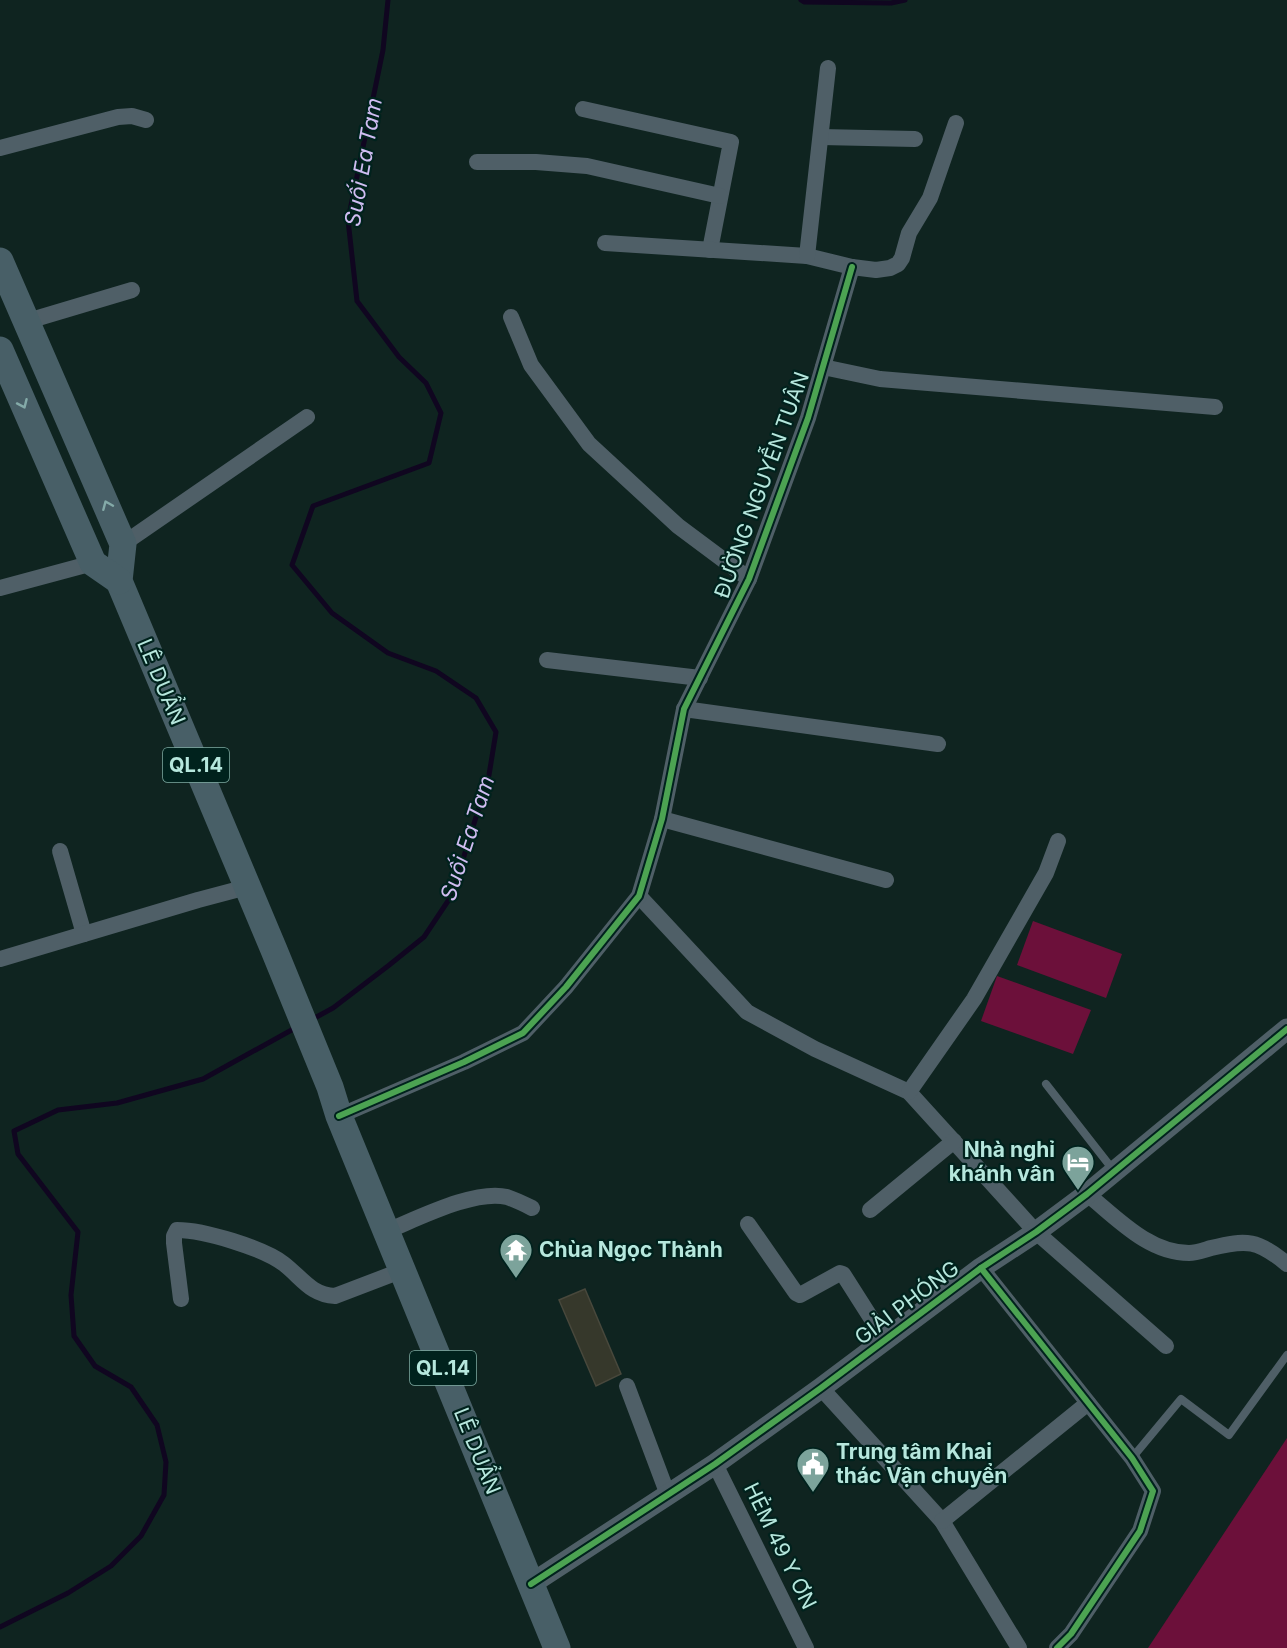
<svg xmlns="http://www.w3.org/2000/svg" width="1287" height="1648" viewBox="0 0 1287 1648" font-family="Inter,sans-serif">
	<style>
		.green { fill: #6c103a }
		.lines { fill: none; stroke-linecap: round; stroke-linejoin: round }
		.stream { stroke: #100620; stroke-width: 5 }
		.building { fill: #36382b; stroke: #48483c; stroke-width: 1.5 }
		.service { stroke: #4f5f67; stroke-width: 8 }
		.minor { stroke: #4f5f67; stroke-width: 16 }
		.tertiary { stroke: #4f5f67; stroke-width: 21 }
		.primary { stroke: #485f67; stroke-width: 27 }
		.cycleway-casing { stroke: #00221d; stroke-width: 10 }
		.cycleway { stroke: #4ca352; stroke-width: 6 }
		.oneway { stroke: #84aaa8 }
		.labels { text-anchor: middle; stroke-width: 4.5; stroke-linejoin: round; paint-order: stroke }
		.shield { fill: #00221d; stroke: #7faca3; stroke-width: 1.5 }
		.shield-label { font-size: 20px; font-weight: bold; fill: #b6e7dd }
		.street-label { font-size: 21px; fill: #b6e7dd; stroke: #00221d }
		.poi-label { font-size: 21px; font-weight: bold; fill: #b6e7dd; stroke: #00221d; text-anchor: start }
		.water-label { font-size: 22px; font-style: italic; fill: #d0bdf2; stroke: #00221d }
	</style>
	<rect width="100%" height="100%" fill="#0f2420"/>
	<g class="green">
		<polygon points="1033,921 1122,954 1106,998 1017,965"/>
		<polygon points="997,976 1091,1010 1073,1054 981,1021"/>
		<polygon points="1287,1438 1287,1648 1148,1648"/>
	</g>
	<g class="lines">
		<g class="stream">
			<polyline points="801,0 804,2 891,3 905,0"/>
			<polyline points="311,1020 333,1008 388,966 424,937 452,895 489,775 496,732 476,698 436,671 388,653 332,613 292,565 313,506 429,463 441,413 426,383 399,357 357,301 348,220 383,50 388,0"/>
			<polyline points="0,1627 68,1593 111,1566 141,1536 164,1495 166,1462 157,1425 131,1387 95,1366 74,1336 71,1295 78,1232 18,1154 14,1131 58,1110 117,1103 203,1079 297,1027"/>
		</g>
	</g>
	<polygon class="building" points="585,1289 621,1374 596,1386 559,1300"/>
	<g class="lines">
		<g class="service">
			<polyline points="1046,1084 1114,1171"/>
			<polyline points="1132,1458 1181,1399 1229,1435 1287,1355"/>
		</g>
		<g class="minor">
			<polyline points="583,109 731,142 710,250"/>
			<polyline points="821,137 915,139"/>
			<polyline points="0,148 118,117 132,116 146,120"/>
			<polyline points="477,162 536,162 587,166 720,196"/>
			<polyline points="605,243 807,256 852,267 876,270 890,268 898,264 902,258 909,233 930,198 956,123"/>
			<polyline points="807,256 828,68"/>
			<polyline points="511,317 531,365 589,444 678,526 749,579"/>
			<polyline points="28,321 132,290"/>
			<polyline points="823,367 880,379 1215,407"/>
			<polyline points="123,544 307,417"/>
			<polyline points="0,588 93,563"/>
			<polyline points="547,660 700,678"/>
			<polyline points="684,709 938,744"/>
			<polyline points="662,819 886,880"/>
			<polyline points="60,851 84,934"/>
			<polyline points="639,896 747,1012 815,1049 909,1092 1036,1232 1166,1346"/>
			<polyline points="0,959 198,900 247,887"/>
			<polyline points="909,1092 974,999 1046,873 1058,841"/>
			<polyline points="339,1116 464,1062 523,1033 566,987 639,896 662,819 684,709 749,579 808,418 852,267"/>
			<path d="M1087,1194c29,23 61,59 102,59 7,0 15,-3 22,-5 36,-9 47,-8 76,16"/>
			<polyline points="870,1210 954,1141"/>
			<polyline points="748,1224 796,1293 800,1295 840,1273 843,1274 885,1340"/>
			<path d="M387,1231c30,-12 88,-42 120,-34 9,3 17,7 25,11"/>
			<polyline points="981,1268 1132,1458 1153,1491 1140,1531 1071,1634 1057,1648"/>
			<path d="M181,1299l-7,-56v-7l3,-6c27,0 86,18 107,34 18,14 27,31 51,32l68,-26"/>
			<polyline points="627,1386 668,1495"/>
			<polyline points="821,1388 942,1521 1019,1648"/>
			<polyline points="715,1464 806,1648"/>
			<polyline points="942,1521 1088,1403"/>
		</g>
		<polyline class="tertiary" points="531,1584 715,1464 821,1388 981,1268 1036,1232 1087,1194 1287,1029"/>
		<g class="primary">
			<polyline points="0,261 123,544 119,581 274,950 330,1087 339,1116 557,1648"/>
			<polyline points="0,350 93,563 119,581"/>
		</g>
		<defs>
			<g id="cycleway">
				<polyline points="339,1116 464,1062 523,1033 566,987 639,896 662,819 684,709 749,579 808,418 852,267"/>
				<polyline points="981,1268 1132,1458 1153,1491 1140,1531 1071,1634 1057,1648"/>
				<polyline points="531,1584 715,1464 821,1388 981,1268 1036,1232 1087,1194 1287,1029"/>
			</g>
		</defs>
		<use href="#cycleway" class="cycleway-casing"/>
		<use href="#cycleway" class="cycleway"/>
	</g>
	<defs><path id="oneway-chevron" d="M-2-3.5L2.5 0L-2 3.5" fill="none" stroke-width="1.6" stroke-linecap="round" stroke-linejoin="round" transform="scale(1.5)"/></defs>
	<g class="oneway">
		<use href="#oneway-chevron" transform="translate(23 404) rotate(66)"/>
		<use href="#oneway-chevron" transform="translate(107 505) rotate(-113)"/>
	</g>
	<defs>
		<symbol id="hotel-pin" viewBox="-11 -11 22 30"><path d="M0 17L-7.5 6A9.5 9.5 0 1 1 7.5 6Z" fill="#7ca39b" stroke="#00221d"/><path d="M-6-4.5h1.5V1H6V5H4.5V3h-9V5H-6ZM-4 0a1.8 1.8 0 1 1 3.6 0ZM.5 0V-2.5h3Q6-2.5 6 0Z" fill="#fff"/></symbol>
		<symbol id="temple-pin" viewBox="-11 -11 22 30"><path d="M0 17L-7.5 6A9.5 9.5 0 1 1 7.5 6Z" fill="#7ca39b" stroke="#00221d"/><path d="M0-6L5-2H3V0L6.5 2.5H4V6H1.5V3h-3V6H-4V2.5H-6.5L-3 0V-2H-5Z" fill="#fff"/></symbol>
		<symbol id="civic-pin" viewBox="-11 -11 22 30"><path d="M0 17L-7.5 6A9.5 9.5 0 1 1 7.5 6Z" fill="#7ca39b" stroke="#00221d"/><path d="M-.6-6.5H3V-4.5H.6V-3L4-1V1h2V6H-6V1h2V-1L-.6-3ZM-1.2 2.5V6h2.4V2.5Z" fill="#fff"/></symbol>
	</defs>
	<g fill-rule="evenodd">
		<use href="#hotel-pin" x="1059" y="1143" width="38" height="52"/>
		<use href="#temple-pin" x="497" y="1231" width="38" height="52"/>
		<use href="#civic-pin" x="794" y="1445" width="38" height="52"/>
	</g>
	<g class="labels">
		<g class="shield">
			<rect x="163" y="748" width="66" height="34" rx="4.5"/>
			<rect x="410" y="1351" width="66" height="34" rx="4.5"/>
		</g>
		<g class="shield-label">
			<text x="196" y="772">QL.14</text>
			<text x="443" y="1375">QL.14</text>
		</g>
		<g class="street-label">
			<text transform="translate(762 485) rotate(-70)" y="7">ĐƯỜNG NGUYỄN TUÂN</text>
			<text transform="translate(161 682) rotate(67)" y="7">LÊ DUẨN</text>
			<text transform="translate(907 1303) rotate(-37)" y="7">GIẢI PHÓNG</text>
			<text transform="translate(477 1451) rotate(68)" y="7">LÊ DUẨN</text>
			<text transform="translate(780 1546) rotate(64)" y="7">HẺM 49 Y ƠN</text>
		</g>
		<g class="poi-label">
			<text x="1055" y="1157" text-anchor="end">Nhà nghỉ<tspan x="1055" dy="24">khánh vân</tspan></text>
			<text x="539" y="1257">Chùa Ngọc Thành</text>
			<text x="836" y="1459">Trung tâm Khai<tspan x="836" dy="24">thác Vận chuyển</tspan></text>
		</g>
		<g class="water-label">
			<text transform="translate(363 162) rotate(-80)" y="8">Suối Ea Tam</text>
			<text transform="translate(467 838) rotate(-72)" y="8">Suối Ea Tam</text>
		</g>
	</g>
</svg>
